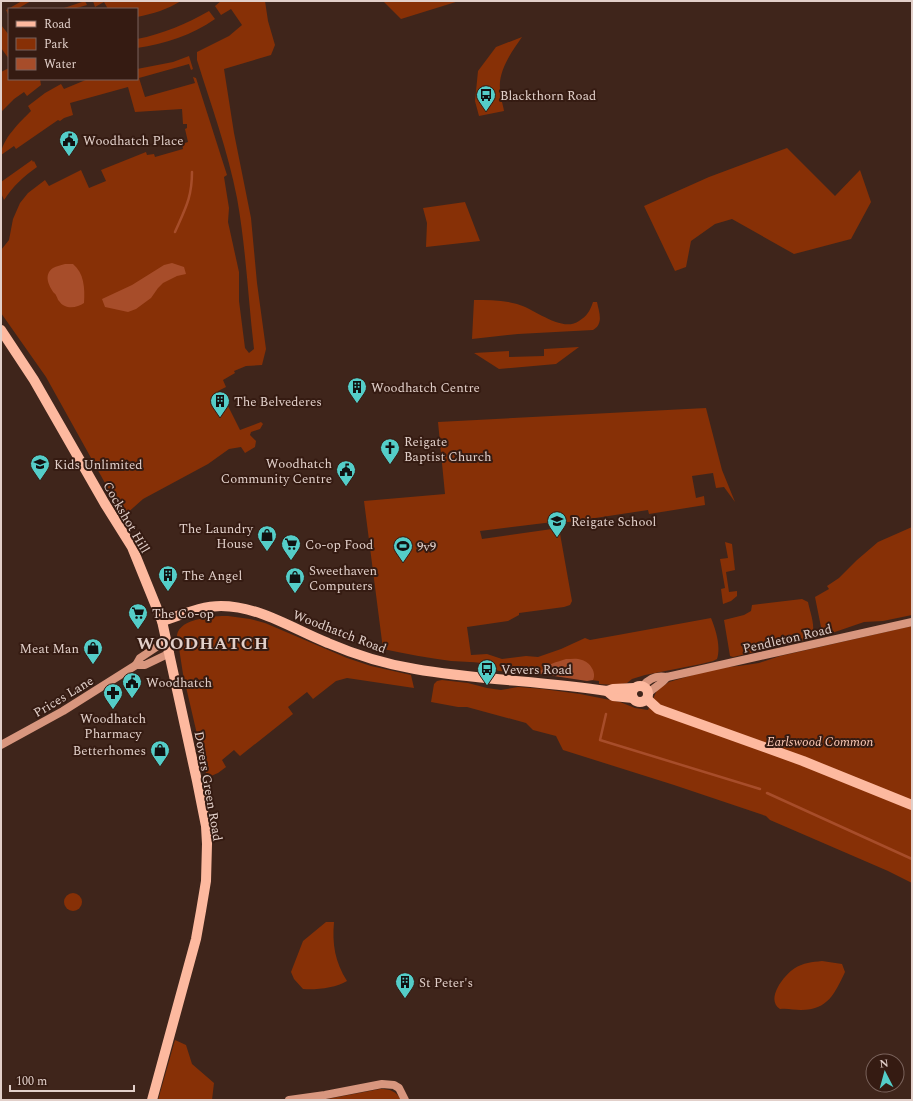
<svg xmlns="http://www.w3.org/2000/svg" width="913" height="1101" viewBox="0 0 913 1101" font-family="Spectral,serif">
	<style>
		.green { fill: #873006 }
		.water { fill: #a74d2a }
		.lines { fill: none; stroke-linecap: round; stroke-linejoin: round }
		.stream { stroke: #a74d2a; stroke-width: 2.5 }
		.secondary { stroke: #d8967e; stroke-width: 8 }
		.primary { stroke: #fdb99f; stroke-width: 10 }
		.labels { text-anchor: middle; stroke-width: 4; stroke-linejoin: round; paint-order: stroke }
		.poi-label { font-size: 13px; fill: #e2d0ca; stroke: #351b12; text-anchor: start }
		.street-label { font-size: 13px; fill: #e2d0ca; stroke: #351b12 }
		.park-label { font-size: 13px; font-style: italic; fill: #ffccb9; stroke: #351b12 }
		.district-label { font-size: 17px; font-weight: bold; letter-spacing: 1px; fill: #e2d0ca; stroke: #351b12 }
	</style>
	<rect width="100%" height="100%" fill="#3f251b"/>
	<g class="green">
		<polygon points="22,1 31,1 17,9 9,9 8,14 6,10"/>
		<polygon points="85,1 87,5 73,9 61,9"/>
		<path d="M93,1h88c-13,8 -28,13 -44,16v-8h-29l-4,-7 -9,5z"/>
		<path d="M221,1h44l3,20 7,24 -4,10 -47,14 10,64 17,85 6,65 9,66 -4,16 -16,1 -12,5 1,2 -12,7 3,7 -8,4 7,14 2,-1 13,26 21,-8 2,2 -3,5 -9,3 -1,3 6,6 -1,6 -10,6 -4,-6 -12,2 -21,15 -65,35 -18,16 -20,-32 -59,-106 -45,-64v-63l8,-10 4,-21 7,-16 8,-10 17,-13 4,6 32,-16 8,18 17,-7 -5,-11 45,-18 1,3 7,-1 1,3 28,-8 -1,-5 6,-2 -3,-13 2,-1v-4h-4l-1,-15 -47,3 -7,-25 -58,16 3,12 -9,3 -4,3 -2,-1 -42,29 -2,-3 -13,9c0,-15 20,-34 30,-44l-3,-5 17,-13 16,-9 3,5 24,-10h49v-10l36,-7 16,-6 4,13 -2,1 -2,-6 -50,14 6,19 50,-14 -2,-6 3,1 31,97 -3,2 5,31 -1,14 11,50v29l6,47 4,5 5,-4c-6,-51 -8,-101 -17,-151 -9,-47 -26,-93 -40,-138v-8l32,-16 13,-11 -11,-16 -10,6 -6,-9z"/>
		<polygon points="383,1 459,1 401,19"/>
		<path d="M209,11l6,8c-23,16 -50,25 -78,29v-9c26,-5 49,-15 72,-28z"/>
		<polygon points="1,25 9,35 9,59 1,48"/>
		<path d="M522,37c-10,14 -24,34 -22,52 0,8 3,15 4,22l-25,5 -4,-15 3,-30 18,-24z"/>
		<polygon points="9,68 9,79 40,79 41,85 27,96 24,92 14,99 1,112 1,72"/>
		<polygon points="787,148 835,196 860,170 871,202 851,239 794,254 732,219 715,224 691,241 686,267 675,271 644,206 709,177"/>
		<path d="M32,160l1,2 1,-1 3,6c-13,9 -24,19 -33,33l-3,-7v-11z"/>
		<polygon points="465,202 480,241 426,247 427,223 423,208"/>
		<path d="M474,300c14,0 29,0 43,4 18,5 45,29 62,17 8,-5 11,-10 14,-19h4c2,10 7,22 -4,28l-75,4 -46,5z"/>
		<polygon points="579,347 556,364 499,369 474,353 509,351 509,357 544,356 544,349"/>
		<path d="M706,408l16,62 13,32 -11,-15 -8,1 -3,-15 -21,3 4,22 8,-2 1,9 -56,9 -1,-4 -79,12h-16l-73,9 2,8 77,-11 13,73 -2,4 -6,2 -45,6v2l-11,6 -41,6 4,28 16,-1 15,5 24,-3 12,1 23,-8 24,-11 5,2 28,-5 93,-17c5,12 10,29 6,41l-4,2 -12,3 -56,11 -13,4 -5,4 -5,1 -8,1 -15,-1v-3l-58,-7 -42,-3 -9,-3 -1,-3c-14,-4 -24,-3 -38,-4 -23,-3 -45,-7 -68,-12l-19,-148 81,-7 -7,-72z"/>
		<path d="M912,527v88l-29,6 -19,1 -32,11c-6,0 -8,-2 -11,-6l-6,-30 14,-8 -2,-3 12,-8 18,-18 21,-18z"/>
		<polygon points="725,542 732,544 735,570 726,572 729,592 737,591 737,596 731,601 723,604 721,589 725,588 720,559 728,558"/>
		<path d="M802,599l6,3c2,11 10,28 1,37l-76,18 -3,-1 -6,-36 20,-5 7,-4 1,-6z"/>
		<path d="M228,616l22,3 15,4 82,35 24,8 40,9 3,13 -67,-10 -11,3 -23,18 -6,-7 -19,15 5,7 -53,42 -6,-6 -12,10 4,7 -8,6 -7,3 -5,-3 -23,-99 -6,-39c3,-17 37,-19 51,-19z"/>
		<polygon points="912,626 912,883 888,871 770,820 766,816 674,785 563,750 556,736 533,730 526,723 467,707 458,707 431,702 434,684 437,681 442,680 468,683 487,688 501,690 518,687 543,689 580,694 620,702 635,708 648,710 657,690 669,682 703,672 728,667 739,666 759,663 780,656"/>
		<circle cx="73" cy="902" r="9"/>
		<path d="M326,922h8c-2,22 1,40 13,59 -11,7 -31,9 -44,8l-9,-10 -3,-7 12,-31z"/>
		<path d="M822,961l20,3 3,8c-10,21 -17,38 -44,38 -7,0 -14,-2 -21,-1 -15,-10 4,-34 15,-41 8,-5 17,-6 27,-7z"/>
		<polygon points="175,1040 186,1045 192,1064 214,1083 212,1100 158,1100"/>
		<path d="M380,1089c10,0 16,2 21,11h-79z"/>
	</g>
	<g class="water">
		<polygon points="172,263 184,267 186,274 177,276 163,283 158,288 151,298 136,309 128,312 105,307 102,299 132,285 164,265"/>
		<path d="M65,264h8c11,9 12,24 11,39 -7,5 -19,7 -25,-2 -2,-2 -2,-6 -5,-8 -5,-7 -11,-18 -1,-25 3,-2 9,-3 12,-4z"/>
		<path d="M566,659c6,0 11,-1 16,1 8,2 15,13 11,20l-6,1 -46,-7 -1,-2c5,-8 18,-10 26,-13z"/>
	</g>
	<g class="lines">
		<g class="stream">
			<path d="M175,232c10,-23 17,-34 17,-60"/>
			<polyline points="606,714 600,740 760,789"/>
			<polyline points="767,793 912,859"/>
		</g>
		<g class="secondary">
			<polyline points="136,665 145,665 170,653"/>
			<path d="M643,686c6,-8 14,-11 24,-9l245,-55"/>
			<path d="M649,693c5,-6 13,-9 18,-16"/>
			<polyline points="1,745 63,711 136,665 140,658 167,640"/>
			<polyline points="289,1100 325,1095 382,1084 394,1085 399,1088 405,1100"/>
		</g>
		<g class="primary">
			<polyline points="1,330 34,380 105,504 132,547 162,621 197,781 206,826 207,844 206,881 201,911 196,939 152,1100"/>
			<path d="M162,621c20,-6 38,-15 59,-15 38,0 72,23 107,37 28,12 57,21 87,26 63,11 128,12 192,22l6,5 20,2"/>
			<circle cx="640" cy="694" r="8"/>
			<polyline points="607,691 613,689 634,688"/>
			<polyline points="647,699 658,709 803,761 912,805"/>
		</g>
	</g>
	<defs>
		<symbol id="bus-pin" viewBox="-11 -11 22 30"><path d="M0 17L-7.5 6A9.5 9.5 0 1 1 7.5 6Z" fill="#54cdc8" stroke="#351b12"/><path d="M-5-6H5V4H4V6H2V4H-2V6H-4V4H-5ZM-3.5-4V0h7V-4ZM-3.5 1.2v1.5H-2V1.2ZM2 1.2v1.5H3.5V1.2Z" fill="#111"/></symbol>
		<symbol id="civic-pin" viewBox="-11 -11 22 30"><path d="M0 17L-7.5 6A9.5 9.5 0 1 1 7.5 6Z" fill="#54cdc8" stroke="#351b12"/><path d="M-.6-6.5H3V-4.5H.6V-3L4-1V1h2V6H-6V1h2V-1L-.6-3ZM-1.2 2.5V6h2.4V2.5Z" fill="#111"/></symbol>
		<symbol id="building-pin" viewBox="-11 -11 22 30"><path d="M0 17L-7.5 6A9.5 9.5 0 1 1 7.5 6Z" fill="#54cdc8" stroke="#351b12"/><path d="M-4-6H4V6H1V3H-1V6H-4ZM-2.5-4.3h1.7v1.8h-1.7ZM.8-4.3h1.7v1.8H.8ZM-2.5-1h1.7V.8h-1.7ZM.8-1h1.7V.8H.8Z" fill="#111"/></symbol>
		<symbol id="church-pin" viewBox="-11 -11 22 30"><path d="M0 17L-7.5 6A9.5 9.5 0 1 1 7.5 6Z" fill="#54cdc8" stroke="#351b12"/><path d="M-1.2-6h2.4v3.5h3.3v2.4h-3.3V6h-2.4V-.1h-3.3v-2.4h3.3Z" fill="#111"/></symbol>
		<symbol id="school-pin" viewBox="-11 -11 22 30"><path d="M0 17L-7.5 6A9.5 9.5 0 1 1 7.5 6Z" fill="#54cdc8" stroke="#351b12"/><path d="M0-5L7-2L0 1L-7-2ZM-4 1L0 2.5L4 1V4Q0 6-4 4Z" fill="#111"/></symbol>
		<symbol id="shop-pin" viewBox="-11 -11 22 30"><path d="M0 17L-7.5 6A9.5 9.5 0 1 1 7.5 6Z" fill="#54cdc8" stroke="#351b12"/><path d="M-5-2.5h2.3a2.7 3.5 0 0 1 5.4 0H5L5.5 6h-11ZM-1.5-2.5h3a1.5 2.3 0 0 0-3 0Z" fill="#111"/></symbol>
		<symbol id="supermarket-pin" viewBox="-11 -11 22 30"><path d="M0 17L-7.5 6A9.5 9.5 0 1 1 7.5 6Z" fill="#54cdc8" stroke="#351b12"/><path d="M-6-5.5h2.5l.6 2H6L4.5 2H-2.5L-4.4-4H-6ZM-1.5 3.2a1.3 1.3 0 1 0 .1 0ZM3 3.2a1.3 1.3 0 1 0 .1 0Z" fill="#111"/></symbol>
		<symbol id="stadium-pin" viewBox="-11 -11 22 30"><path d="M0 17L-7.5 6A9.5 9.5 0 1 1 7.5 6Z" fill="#54cdc8" stroke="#351b12"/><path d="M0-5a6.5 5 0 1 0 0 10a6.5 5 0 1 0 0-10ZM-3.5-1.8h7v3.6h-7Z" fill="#111"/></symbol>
		<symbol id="pharmacy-pin" viewBox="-11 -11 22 30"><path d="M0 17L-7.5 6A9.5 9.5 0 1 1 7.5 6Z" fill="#54cdc8" stroke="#351b12"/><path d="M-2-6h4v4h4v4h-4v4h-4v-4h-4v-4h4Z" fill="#111"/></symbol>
	</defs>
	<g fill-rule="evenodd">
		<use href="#bus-pin" x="475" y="84" width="22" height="30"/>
		<use href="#civic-pin" x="58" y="129" width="22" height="30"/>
		<use href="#building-pin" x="346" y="376" width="22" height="30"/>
		<use href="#building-pin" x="209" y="390" width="22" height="30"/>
		<use href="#church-pin" x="379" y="437" width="22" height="30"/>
		<use href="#school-pin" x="29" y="453" width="22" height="30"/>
		<use href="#civic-pin" x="335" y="459" width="22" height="30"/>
		<use href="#school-pin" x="546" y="510" width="22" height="30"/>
		<use href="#shop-pin" x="256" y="524" width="22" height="30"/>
		<use href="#supermarket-pin" x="280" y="533" width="22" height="30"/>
		<use href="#stadium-pin" x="392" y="535" width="22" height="30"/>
		<use href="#building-pin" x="157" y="564" width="22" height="30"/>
		<use href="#shop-pin" x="284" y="566" width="22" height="30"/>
		<use href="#supermarket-pin" x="127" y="602" width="22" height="30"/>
		<use href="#shop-pin" x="82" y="637" width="22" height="30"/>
		<use href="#bus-pin" x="476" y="658" width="22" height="30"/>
		<use href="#civic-pin" x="121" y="671" width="22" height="30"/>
		<use href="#pharmacy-pin" x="102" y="682" width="22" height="30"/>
		<use href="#shop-pin" x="149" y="739" width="22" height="30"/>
		<use href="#building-pin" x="394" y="971" width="22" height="30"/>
	</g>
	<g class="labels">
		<g class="poi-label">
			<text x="500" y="100">Blackthorn Road</text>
			<text x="83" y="145">Woodhatch Place</text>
			<text x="371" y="392">Woodhatch Centre</text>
			<text x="234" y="406">The Belvederes</text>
			<text x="404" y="446">Reigate<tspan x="404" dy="15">Baptist Church</tspan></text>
			<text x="332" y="468" text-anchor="end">Woodhatch<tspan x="332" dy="15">Community Centre</tspan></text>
			<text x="54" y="469">Kids Unlimited</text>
			<text x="571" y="526">Reigate School</text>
			<text x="253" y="533" text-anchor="end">The Laundry<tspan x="253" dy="15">House</tspan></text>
			<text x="305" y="549">Co-op Food</text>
			<text x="417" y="551">9v9</text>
			<text x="309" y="575">Sweethaven<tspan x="309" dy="15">Computers</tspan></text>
			<text x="182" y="580">The Angel</text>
			<text x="152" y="618">The Co-op</text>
			<text x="79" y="653" text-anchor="end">Meat Man</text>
			<text x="501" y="674">Vevers Road</text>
			<text x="146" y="687">Woodhatch</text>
			<text x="113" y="723" text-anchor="middle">Woodhatch<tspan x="113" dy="15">Pharmacy</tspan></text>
			<text x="146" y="755" text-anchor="end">Betterhomes</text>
			<text x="419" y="987">St Peter's</text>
		</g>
		<g class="street-label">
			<text transform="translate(127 517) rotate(60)" y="5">Cockshot Hill</text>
			<text transform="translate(340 631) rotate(21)" y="5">Woodhatch Road</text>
			<text transform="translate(787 638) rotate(-13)" y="5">Pendleton Road</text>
			<text transform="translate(63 696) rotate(-31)" y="5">Prices Lane</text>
			<text transform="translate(209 786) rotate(80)" y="5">Dovers Green Road</text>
		</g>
		<g class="park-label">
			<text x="820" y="746">Earlswood Common</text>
		</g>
		<g class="district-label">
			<text x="203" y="649">WOODHATCH</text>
		</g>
	</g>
	<rect width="913" height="1101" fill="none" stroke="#e2d0ca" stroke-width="4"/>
	<rect x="8" y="8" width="130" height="72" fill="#351b12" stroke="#7a635c"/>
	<rect x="16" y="21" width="20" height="6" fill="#fdb99f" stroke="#7a635c"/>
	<text x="44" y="28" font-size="12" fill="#e2d0ca">Road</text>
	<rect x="16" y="38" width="20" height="12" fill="#873006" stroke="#7a635c"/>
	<text x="44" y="48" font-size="12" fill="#e2d0ca">Park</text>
	<rect x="16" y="58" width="20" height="12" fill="#a74d2a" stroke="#7a635c"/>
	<text x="44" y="68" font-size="12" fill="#e2d0ca">Water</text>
	<g transform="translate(885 1073) rotate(354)"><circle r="19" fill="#351b12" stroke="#7a635c"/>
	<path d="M0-3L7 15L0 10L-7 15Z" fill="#54cdc8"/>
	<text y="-6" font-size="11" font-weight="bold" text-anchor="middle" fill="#e2d0ca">N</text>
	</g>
	<path d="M10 1085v6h124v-6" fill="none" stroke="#e2d0ca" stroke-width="2"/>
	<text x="16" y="1085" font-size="12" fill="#e2d0ca" stroke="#351b12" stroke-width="3" paint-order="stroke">100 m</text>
</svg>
